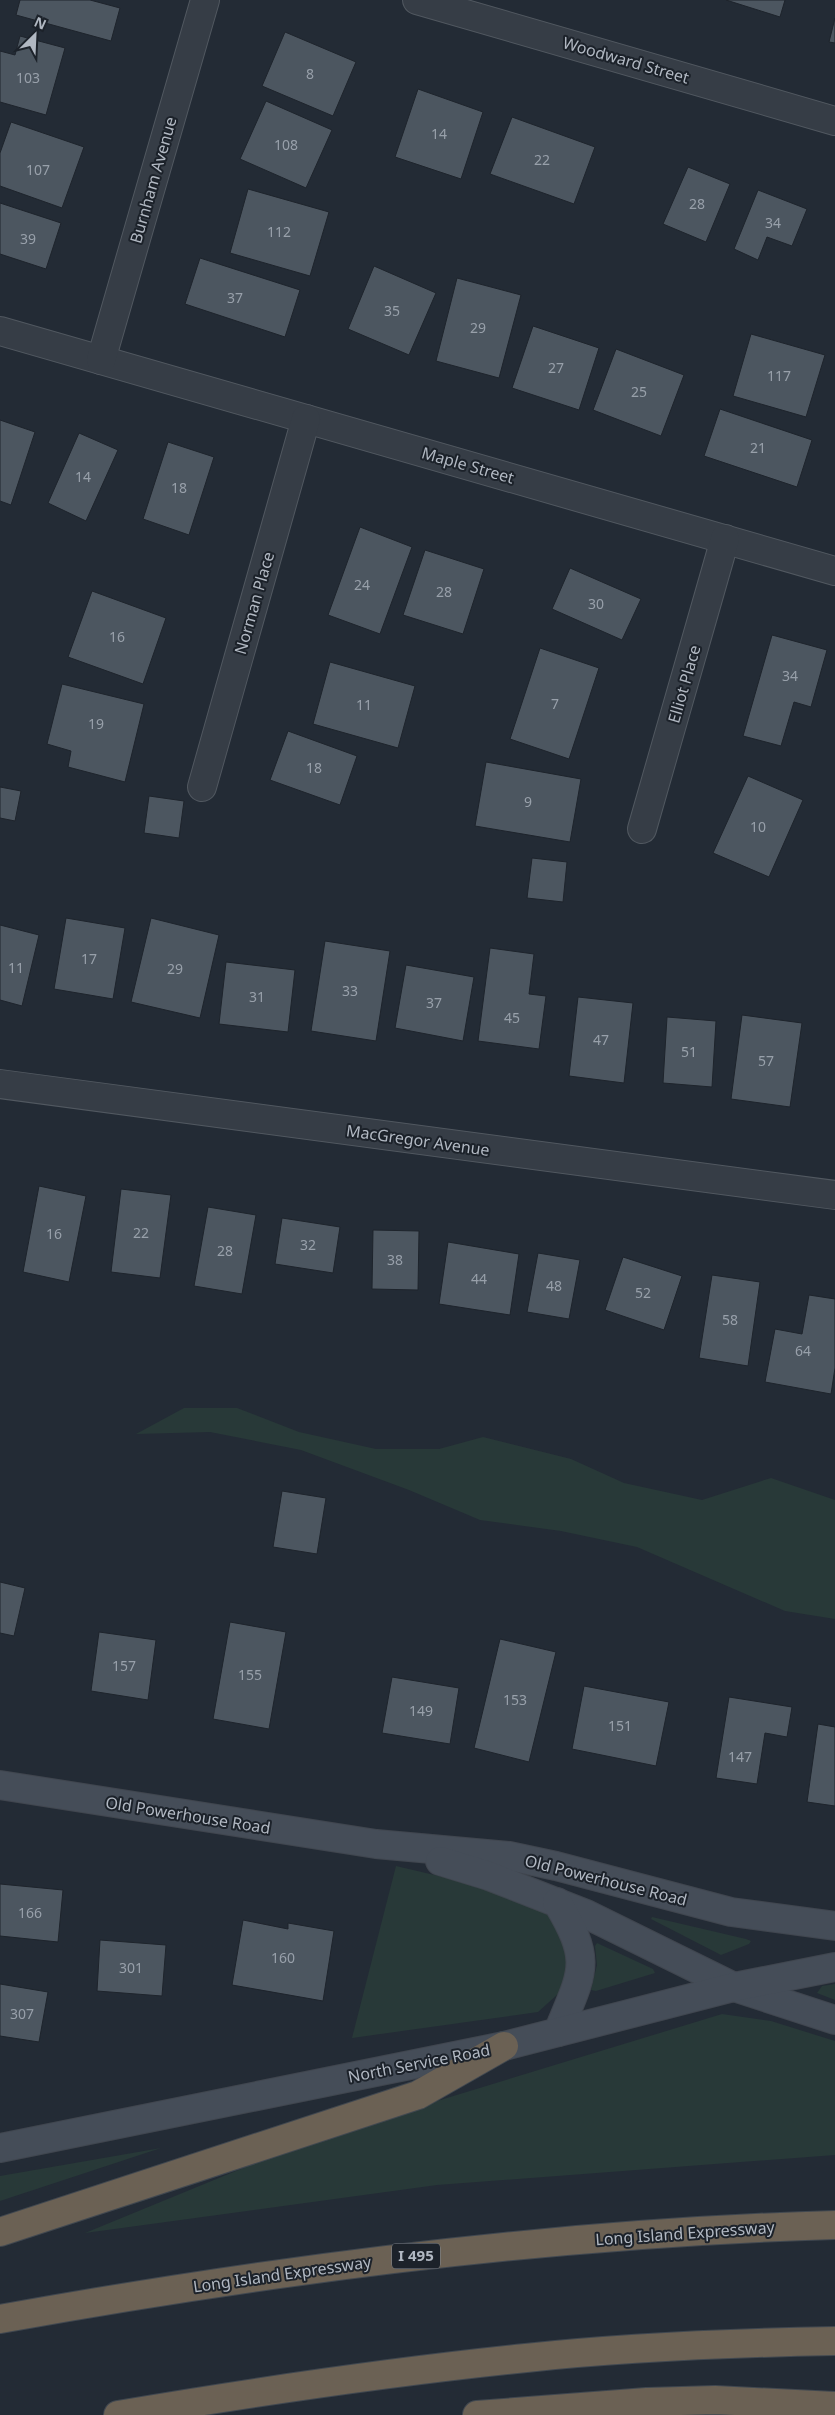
<svg xmlns="http://www.w3.org/2000/svg" width="835" height="2415" viewBox="0 0 835 2415" font-family="'Noto Sans',sans-serif">
	<style>
		.green { fill: #283938 }
		.building { fill: #4c5660; stroke: #1e242c }
		.lines { fill: none; stroke-linecap: round; stroke-linejoin: round }
		.street-casing { stroke: #515860; stroke-width: 30 }
		.secondary-casing { stroke: #40464f; stroke-width: 30 }
		.highway-casing { stroke: #414850; stroke-width: 30 }
		.street { stroke: #363d46; stroke-width: 28 }
		.secondary { stroke: #454d58; stroke-width: 28 }
		.highway { stroke: #6b6154; stroke-width: 28 }
		.labels { text-anchor: middle; stroke-width: 4; stroke-linejoin: round; paint-order: stroke }
		.number-label { font-size: 14px; fill: #98a0aa }
		.shield { fill: #1c222a; stroke: #848b94; stroke-width: 1 }
		.shield-label { font-size: 15px; font-weight: bold; fill: #b1b8c2 }
		.street-label { font-size: 16px; fill: #b1b8c2; stroke: #1c222a }
	</style>
	<rect width="100%" height="100%" fill="#232b35"/>
	<g class="green">
		<polygon points="184,1408 237,1408 299,1432 376,1449 439,1449 483,1437 571,1459 624,1483 702,1500 771,1478 835,1500 835,1619 785,1611 637,1547 561,1531 480,1520 409,1490 301,1450 210,1432 136,1434"/>
		<polygon points="396,1866 477,1885 520,1901 554,1918 569,1942 569,1965 558,1994 538,2012 352,2038"/>
		<polygon points="652,1917 746,1939 751,1941 749,1944 721,1955 651,1919"/>
		<polygon points="597,1943 653,1969 655,1973 596,1991 591,1990 597,1965 595,1946"/>
		<polygon points="835,1984 835,2000 817,1993 822,1986"/>
		<polygon points="722,2014 771,2021 835,2041 835,2155 437,2185 85,2233 316,2138"/>
		<polygon points="161,2148 0,2201 0,2176"/>
	</g>
	<g class="building">
		<polygon points="20,0 90,0 120,8 111,41 16,15"/>
		<polygon points="726,0 785,0 780,17"/>
		<polygon points="835,18 835,43 829,42"/>
		<polygon points="285,32 356,62 333,116 262,86"/>
		<polygon points="20,36 65,48 46,115 0,102 0,51 15,55"/>
		<polygon points="418,89 483,112 461,179 395,157"/>
		<polygon points="266,101 332,130 306,188 240,159"/>
		<polygon points="512,117 595,147 574,204 490,174"/>
		<polygon points="11,122 84,147 62,208 0,186 0,153"/>
		<polygon points="688,167 730,184 706,242 663,224"/>
		<polygon points="248,189 329,212 310,276 230,253"/>
		<polygon points="758,190 807,209 792,246 767,237 758,260 734,249"/>
		<polygon points="0,203 61,223 46,269 0,254"/>
		<polygon points="200,258 300,290 285,337 185,304"/>
		<polygon points="374,266 436,293 409,355 348,329"/>
		<polygon points="457,278 521,295 499,378 436,361"/>
		<polygon points="533,326 599,348 579,410 512,388"/>
		<polygon points="751,334 825,355 806,417 733,396"/>
		<polygon points="616,349 684,375 661,436 593,410"/>
		<polygon points="720,409 812,440 797,487 704,456"/>
		<polygon points="0,420 35,432 11,505 0,501"/>
		<polygon points="79,433 118,450 86,521 48,503"/>
		<polygon points="168,442 214,457 189,535 143,519"/>
		<polygon points="360,527 412,547 380,634 328,615"/>
		<polygon points="425,550 484,569 463,634 403,615"/>
		<polygon points="570,568 641,599 622,640 552,609"/>
		<polygon points="92,591 166,618 143,684 68,657"/>
		<polygon points="772,635 827,650 811,707 794,702 781,746 743,736"/>
		<polygon points="540,648 599,668 569,759 510,739"/>
		<polygon points="330,662 415,686 398,748 313,724"/>
		<polygon points="62,684 144,704 125,782 68,767 71,751 47,744"/>
		<polygon points="288,731 357,756 340,805 270,780"/>
		<polygon points="486,762 581,779 570,842 475,826"/>
		<polygon points="748,776 803,800 769,877 713,853"/>
		<polygon points="0,787 21,791 15,821 0,818"/>
		<polygon points="149,796 184,801 179,838 144,833"/>
		<polygon points="532,858 567,862 563,902 527,898"/>
		<polygon points="66,918 125,928 113,999 54,989"/>
		<polygon points="151,918 219,935 200,1018 131,1002"/>
		<polygon points="0,925 39,935 22,1006 0,1000"/>
		<polygon points="325,941 390,951 376,1041 311,1031"/>
		<polygon points="490,948 534,954 529,994 546,996 539,1049 478,1041"/>
		<polygon points="226,962 295,970 288,1032 219,1024"/>
		<polygon points="406,965 474,977 463,1041 395,1028"/>
		<polygon points="578,997 633,1003 624,1083 569,1076"/>
		<polygon points="742,1015 802,1023 790,1107 731,1099"/>
		<polygon points="667,1017 716,1021 712,1087 663,1083"/>
		<polygon points="39,1186 86,1196 69,1282 23,1272"/>
		<polygon points="121,1189 171,1195 160,1278 111,1272"/>
		<polygon points="208,1207 256,1215 242,1294 194,1286"/>
		<polygon points="282,1218 340,1227 333,1273 275,1264"/>
		<polygon points="373,1230 419,1231 418,1290 372,1289"/>
		<polygon points="448,1242 519,1254 510,1315 439,1304"/>
		<polygon points="538,1253 580,1260 569,1319 527,1312"/>
		<polygon points="623,1257 682,1276 664,1330 605,1310"/>
		<polygon points="712,1275 760,1282 748,1366 699,1358"/>
		<polygon points="809,1295 835,1299 835,1368 831,1394 765,1382 775,1329 802,1334"/>
		<polygon points="282,1491 326,1498 317,1554 273,1547"/>
		<polygon points="0,1582 25,1588 14,1636 0,1633"/>
		<polygon points="230,1622 286,1632 269,1729 213,1719"/>
		<polygon points="99,1632 156,1640 148,1700 91,1691"/>
		<polygon points="500,1639 556,1652 529,1762 474,1748"/>
		<polygon points="392,1677 459,1688 450,1744 382,1733"/>
		<polygon points="584,1686 669,1702 656,1766 572,1749"/>
		<polygon points="729,1697 792,1707 787,1737 765,1733 757,1784 716,1778"/>
		<polygon points="818,1724 835,1727 835,1806 807,1802"/>
		<polygon points="0,1884 63,1890 58,1942 0,1936"/>
		<polygon points="243,1920 288,1929 288,1923 334,1931 323,2001 232,1985"/>
		<polygon points="100,1940 166,1945 162,1996 97,1991"/>
		<polygon points="0,1984 48,1992 39,2042 0,2036"/>
	</g>
	<g class="lines">
		<defs>
			<g id="street">
				<polyline points="417,0 835,121"/>
				<polyline points="0,331 835,571"/>
				<polyline points="101,360 205,0"/>
				<polyline points="202,787 306,419"/>
				<polyline points="642,829 725,539"/>
				<polyline points="0,1084 835,1195"/>
			</g>
			<g id="secondary">
				<polyline points="0,1785 376,1844 509,1856 556,1866 731,1912 835,1926"/>
				<polyline points="440,1861 489,1876 586,1914 734,1987 835,2020"/>
				<path d="M557,1902c36,60 26,69 1,130"/>
				<polyline points="0,2148 504,2046 734,1987 835,1967"/>
			</g>
			<g id="highway">
				<polyline points="0,2232 418,2095 504,2046"/>
				<path d="M0,2319c276,-50 554,-86 835,-94"/>
				<path d="M118,2415c136,-23 271,-43 408,-57 102,-11 206,-15 309,-17"/>
				<polyline points="477,2415 647,2402 715,2400 835,2406"/>
			</g>
		</defs>
		<use href="#street" class="street-casing"/>
		<use href="#secondary" class="secondary-casing"/>
		<use href="#highway" class="highway-casing"/>
		<use href="#street" class="street"/>
		<use href="#secondary" class="secondary"/>
		<use href="#highway" class="highway"/>
	</g>
	<g class="labels">
		<g class="number-label">
			<text x="310" y="79">8</text>
			<text x="28" y="83">103</text>
			<text x="439" y="139">14</text>
			<text x="286" y="150">108</text>
			<text x="542" y="165">22</text>
			<text x="38" y="175">107</text>
			<text x="697" y="209">28</text>
			<text x="773" y="228">34</text>
			<text x="279" y="237">112</text>
			<text x="28" y="244">39</text>
			<text x="235" y="303">37</text>
			<text x="392" y="316">35</text>
			<text x="478" y="333">29</text>
			<text x="556" y="373">27</text>
			<text x="779" y="381">117</text>
			<text x="639" y="397">25</text>
			<text x="758" y="453">21</text>
			<text x="83" y="482">14</text>
			<text x="179" y="493">18</text>
			<text x="362" y="590">24</text>
			<text x="444" y="597">28</text>
			<text x="596" y="609">30</text>
			<text x="117" y="642">16</text>
			<text x="790" y="681">34</text>
			<text x="555" y="709">7</text>
			<text x="364" y="710">11</text>
			<text x="96" y="729">19</text>
			<text x="314" y="773">18</text>
			<text x="528" y="807">9</text>
			<text x="758" y="832">10</text>
			<text x="89" y="964">17</text>
			<text x="16" y="973">11</text>
			<text x="175" y="974">29</text>
			<text x="350" y="996">33</text>
			<text x="257" y="1002">31</text>
			<text x="434" y="1008">37</text>
			<text x="512" y="1023">45</text>
			<text x="601" y="1045">47</text>
			<text x="689" y="1057">51</text>
			<text x="766" y="1066">57</text>
			<text x="141" y="1238">22</text>
			<text x="54" y="1239">16</text>
			<text x="308" y="1250">32</text>
			<text x="225" y="1256">28</text>
			<text x="395" y="1265">38</text>
			<text x="479" y="1284">44</text>
			<text x="554" y="1291">48</text>
			<text x="643" y="1298">52</text>
			<text x="730" y="1325">58</text>
			<text x="803" y="1356">64</text>
			<text x="124" y="1671">157</text>
			<text x="250" y="1680">155</text>
			<text x="515" y="1705">153</text>
			<text x="421" y="1716">149</text>
			<text x="620" y="1731">151</text>
			<text x="740" y="1762">147</text>
			<text x="30" y="1918">166</text>
			<text x="283" y="1963">160</text>
			<text x="131" y="1973">301</text>
			<text x="22" y="2019">307</text>
		</g>
		<rect class="shield" x="392" y="2243.5" width="48" height="25" rx="4"/>
		<g class="shield-label">
			<text x="416" y="2261">I 495</text>
		</g>
		<g class="street-label">
			<text transform="translate(626 60) rotate(16)" y="6">Woodward Street</text>
			<text transform="translate(153 180) rotate(-74)" y="6">Burnham Avenue</text>
			<text transform="translate(468 465) rotate(16)" y="6">Maple Street</text>
			<text transform="translate(254 603) rotate(-74)" y="6">Norman Place</text>
			<text transform="translate(684 684) rotate(-74)" y="6">Elliot Place</text>
			<text transform="translate(418 1140) rotate(8)" y="6">MacGregor Avenue</text>
			<text transform="translate(188 1815) rotate(9)" y="6">Old Powerhouse Road</text>
			<text transform="translate(606 1880) rotate(14)" y="6">Old Powerhouse Road</text>
			<text transform="translate(419 2063) rotate(-11)" y="6">North Service Road</text>
			<text transform="translate(685 2233) rotate(-4)" y="6">Long Island Expressway</text>
			<text transform="translate(282 2274) rotate(-8)" y="6">Long Island Expressway</text>
		</g>
	</g>
	<g transform="translate(35 35) rotate(24)" stroke="#1c222a" stroke-width="4" paint-order="stroke">
	<path d="M0-4L9 19L0 12L-9 19Z" fill="#b1b8c2"/>
	<text y="-8" font-size="14" font-weight="bold" text-anchor="middle" fill="#b1b8c2">N</text>
	</g>
</svg>
